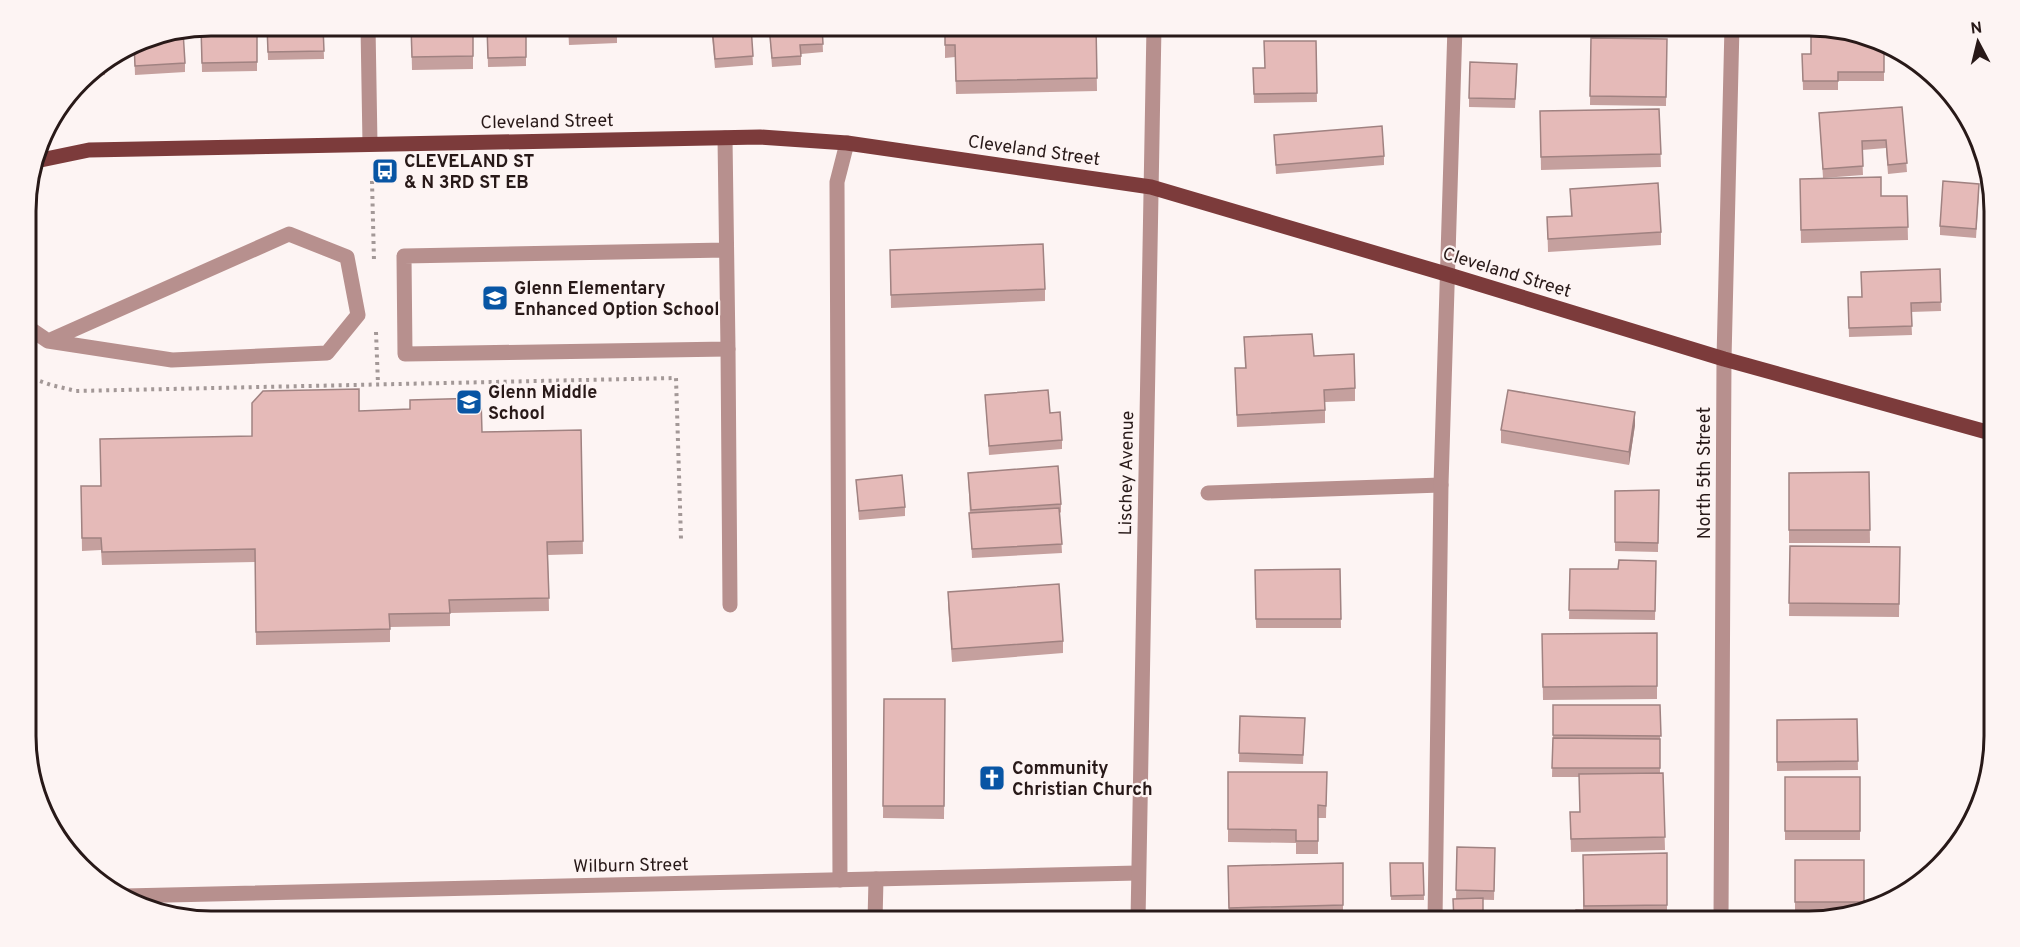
<svg xmlns="http://www.w3.org/2000/svg" width="2020" height="947" viewBox="0 0 2020 947" font-family="Overpass,sans-serif">
	<style>
		.lines { fill: none; stroke-linecap: round; stroke-linejoin: round }
		.path { stroke: #a39897; stroke-width: 4; stroke-dasharray: 3 4.5; stroke-linecap: butt }
		.minor { stroke: #b7908e; stroke-width: 15 }
		.major { stroke: #7c3b3b; stroke-width: 15 }
		.wall { fill: #c5a09e }
		.shaded-wall { fill: #a08281 }
		.building { fill: #e5bab8; stroke: #a08281; stroke-width: 1.5 }
		.labels { text-anchor: middle; stroke-width: 4.5; stroke-linejoin: round; paint-order: stroke }
		.street-label { font-size: 18px; fill: #281918; stroke: #fdf4f3 }
		.poi-label { font-size: 18px; font-weight: bold; fill: #281918; stroke: #fdf4f3; text-anchor: start }
		.rim { fill: none; stroke: #281918; stroke-width: 3 }
	</style>
	<rect width="100%" height="100%" fill="#fdf4f3"/>
	<g class="lines">
		<g class="path">
			<polyline points="372,181 374,261"/>
			<polyline points="376,332 378,384"/>
			<polyline points="26,376 51,385 76,391 676,378 681,539"/>
		</g>
		<g class="minor">
			<polyline points="368,26 370,144"/>
			<polyline points="725,138 728,349 405,354 404,256 726,250"/>
			<polyline points="26,326 48,341 172,360 327,353 358,315 347,257 289,234 48,341"/>
			<polyline points="728,349 730,605"/>
			<polyline points="1208,493 1441,485"/>
			<polyline points="840,880 837,182 847,143"/>
			<polyline points="125,896 1138,873"/>
			<polyline points="875,921 876,879"/>
			<polyline points="1138,921 1154,26"/>
			<polyline points="1435,921 1441,485 1455,26"/>
			<polyline points="1721,921 1724,359 1732,26"/>
		</g>
		<polyline class="major" points="36,161 89,150 760,137 847,143 1151,187 1446,274 1724,359 1994,434"/>
	</g>
	<g class="wall">
		<polygon points="257,26 257,71 202,72 201,27"/>
		<polygon points="267,26 323,26 324,59 268,60"/>
		<polygon points="411,26 473,26 473,69 412,70"/>
		<polygon points="487,26 526,26 526,66 488,67"/>
		<polygon points="568,26 617,26 617,43 569,45"/>
		<polygon points="711,26 751,26 753,65 715,68"/>
		<polygon points="769,26 822,26 823,52 801,54 801,65 772,67"/>
		<polygon points="945,26 1096,26 1097,91 956,94 955,57 945,58"/>
		<polygon points="1601,26 1669,26 1669,32 1601,31"/>
		<polygon points="1591,38 1667,39 1666,106 1590,105"/>
		<polygon points="140,39 185,63 185,72 135,75 134,44"/>
		<polygon points="1316,41 1317,102 1254,103 1253,68 1264,68"/>
		<polygon points="1884,42 1884,81 1838,81 1838,90 1803,90 1802,54 1811,54"/>
		<polygon points="104,62 105,75 84,77 88,72"/>
		<polygon points="1517,73 1515,108 1469,107 1469,98"/>
		<polygon points="1902,107 1907,172 1888,174 1886,148 1862,150 1863,175 1823,178 1819,113"/>
		<polygon points="1659,109 1661,167 1541,170 1540,111"/>
		<polygon points="1274,135 1384,156 1384,165 1276,174"/>
		<polygon points="1570,189 1661,232 1661,245 1548,252 1547,217 1571,216"/>
		<polygon points="1800,192 1881,196 1907,196 1908,240 1801,243"/>
		<polygon points="1979,192 1976,238 1940,235 1940,226"/>
		<polygon points="890,250 1045,289 1045,301 891,308"/>
		<polygon points="1940,269 1941,311 1911,312 1912,335 1849,337 1848,297 1862,297"/>
		<polygon points="1244,337 1314,356 1355,388 1355,401 1325,402 1325,423 1237,427 1235,368 1245,368"/>
		<polygon points="985,395 1050,413 1062,440 1062,449 989,455"/>
		<polygon points="359,411 482,432 581,430 583,554 548,555 549,611 450,613 450,626 390,627 390,642 256,645 255,562 102,565 101,550 82,551 81,486 100,486"/>
		<polygon points="1635,425 1629,465 1501,443 1501,430"/>
		<polygon points="1869,472 1870,543 1789,543 1789,473"/>
		<polygon points="968,473 1061,504 1061,512 1060,513 1062,553 972,558"/>
		<polygon points="856,480 905,507 905,516 859,520"/>
		<polygon points="1659,490 1658,552 1615,551 1615,491"/>
		<polygon points="1790,546 1900,547 1899,617 1789,616"/>
		<polygon points="1656,561 1655,620 1569,619 1570,569 1618,569"/>
		<polygon points="1340,569 1341,628 1256,628 1255,570"/>
		<polygon points="948,592 1063,641 1063,653 952,662 948,605"/>
		<polygon points="1657,633 1657,699 1543,700 1542,634"/>
		<polygon points="884,699 945,699 944,819 883,818"/>
		<polygon points="1660,705 1660,773 1663,773 1665,850 1571,852 1570,812 1580,812 1579,777 1552,777 1553,735"/>
		<polygon points="1240,716 1305,718 1303,764 1239,762"/>
		<polygon points="1857,719 1858,770 1777,771 1777,720"/>
		<polygon points="1228,772 1327,772 1326,818 1318,818 1318,854 1296,854 1296,843 1228,842"/>
		<rect x="1785" y="777" width="75" height="63"/>
		<polygon points="1457,847 1495,848 1494,900 1456,899"/>
		<polygon points="1667,853 1667,914 1605,915 1575,921 1583,910 1583,855"/>
		<polygon points="1795,860 1864,860 1864,907 1851,911 1795,910"/>
		<polygon points="1343,863 1343,918 1229,921 1228,866"/>
		<polygon points="1390,863 1423,863 1424,900 1391,900"/>
	</g>
	<polygon class="shaded-wall" points="1635,412 1635,425 1629,465 1629,452"/>
	<g class="building">
		<polygon points="211,26 257,26 257,62 202,63 201,27"/>
		<polygon points="267,26 323,26 324,51 268,52"/>
		<polygon points="411,26 473,26 473,56 412,57"/>
		<polygon points="487,26 526,26 526,57 488,58"/>
		<polygon points="568,26 617,26 617,34 569,36"/>
		<polygon points="712,26 751,26 753,56 715,59"/>
		<polygon points="769,26 822,26 823,44 800,45 801,56 772,58"/>
		<polygon points="945,26 1096,26 1097,78 956,81 955,45 945,45"/>
		<polygon points="183,31 185,63 135,66 134,43 140,39"/>
		<polygon points="1811,32 1842,32 1880,40 1884,42 1884,72 1838,72 1838,81 1803,81 1802,54 1811,54"/>
		<polygon points="1591,38 1667,39 1666,97 1590,96"/>
		<polygon points="1264,41 1316,41 1317,93 1254,94 1253,68 1265,68"/>
		<polygon points="104,62 105,66 96,67"/>
		<polygon points="1470,62 1517,64 1515,99 1469,98"/>
		<polygon points="1902,107 1907,163 1888,165 1886,140 1862,141 1863,166 1823,169 1819,113"/>
		<polygon points="1659,109 1661,154 1541,157 1540,111"/>
		<polygon points="1382,126 1384,156 1276,165 1274,135"/>
		<polygon points="1881,177 1881,196 1907,196 1908,227 1801,230 1800,179"/>
		<polygon points="1943,181 1979,184 1976,229 1940,226"/>
		<polygon points="1658,183 1661,232 1548,239 1547,217 1572,216 1570,189"/>
		<polygon points="1043,244 1045,289 891,295 890,250"/>
		<polygon points="1940,269 1941,302 1911,303 1912,326 1849,328 1848,297 1862,297 1861,272"/>
		<polygon points="1312,334 1314,356 1354,354 1355,388 1324,390 1325,410 1237,415 1235,368 1246,368 1244,337"/>
		<polygon points="359,389 359,411 410,409 410,400 481,398 482,432 581,430 583,541 547,542 549,598 449,600 450,613 389,614 390,629 256,632 255,549 102,552 101,538 82,538 81,486 101,486 100,439 252,436 252,403 263,391"/>
		<polygon points="1048,390 1050,413 1060,412 1062,440 989,446 985,395"/>
		<polygon points="1508,390 1635,412 1629,452 1501,430"/>
		<polygon points="1058,466 1061,504 971,510 968,473"/>
		<polygon points="1869,472 1870,530 1789,530 1789,473"/>
		<polygon points="902,475 905,507 859,511 856,480"/>
		<polygon points="1659,490 1658,543 1615,542 1615,491"/>
		<polygon points="1059,508 1062,544 972,549 969,513"/>
		<polygon points="1790,546 1900,547 1899,604 1789,603"/>
		<polygon points="1619,560 1656,561 1655,611 1569,610 1570,569 1618,569"/>
		<polygon points="1340,569 1341,619 1256,619 1255,570"/>
		<polygon points="1059,584 1063,641 952,649 948,592"/>
		<polygon points="1657,633 1657,686 1543,687 1542,634"/>
		<polygon points="884,699 945,699 944,806 883,806"/>
		<polygon points="1553,705 1660,705 1661,736 1553,735"/>
		<polygon points="1240,716 1305,718 1303,755 1239,753"/>
		<polygon points="1857,719 1858,761 1777,762 1777,720"/>
		<polygon points="1553,738 1660,739 1660,768 1552,768"/>
		<polygon points="1228,772 1327,772 1326,806 1318,805 1318,841 1296,841 1296,830 1228,829"/>
		<polygon points="1663,773 1665,837 1571,839 1570,812 1580,812 1579,774"/>
		<rect x="1785" y="777" width="75" height="54"/>
		<polygon points="1457,847 1495,848 1494,891 1456,890"/>
		<polygon points="1667,853 1667,905 1584,906 1583,855"/>
		<rect x="1795" y="860" width="69" height="42"/>
		<polygon points="1343,863 1343,905 1229,908 1228,866"/>
		<polygon points="1390,863 1423,863 1424,895 1391,896"/>
		<polygon points="1483,898 1483,921 1454,921 1453,899"/>
		<polygon points="1576,910 1605,911 1605,918 1667,920 1667,921 1575,921"/>
		<polygon points="1008,911 1067,911 1067,921 1009,921"/>
	</g>
	<defs>
		<symbol id="bus-square" viewBox="-11 -11 22 22"><rect x="-9" y="-9" width="18" height="18" rx="4" fill="#0855a4" stroke="#fdf4f3"/><path d="M-5-6H5V4H4V6H2V4H-2V6H-4V4H-5ZM-3.5-4V0h7V-4ZM-3.5 1.2v1.5H-2V1.2ZM2 1.2v1.5H3.5V1.2Z" fill="#fff"/></symbol>
		<symbol id="school-square" viewBox="-11 -11 22 22"><rect x="-9" y="-9" width="18" height="18" rx="4" fill="#0855a4" stroke="#fdf4f3"/><path d="M0-5L7-2L0 1L-7-2ZM-4 1L0 2.5L4 1V4Q0 6-4 4Z" fill="#fff"/></symbol>
		<symbol id="church-square" viewBox="-11 -11 22 22"><rect x="-9" y="-9" width="18" height="18" rx="4" fill="#0855a4" stroke="#fdf4f3"/><path d="M-1.2-6h2.4v3.5h3.3v2.4h-3.3V6h-2.4V-.1h-3.3v-2.4h3.3Z" fill="#fff"/></symbol>
	</defs>
	<g fill-rule="evenodd">
		<use href="#bus-square" x="370" y="156" width="30" height="30"/>
		<use href="#school-square" x="480" y="283" width="30" height="30"/>
		<use href="#school-square" x="454" y="387" width="30" height="30"/>
		<use href="#church-square" x="977" y="763" width="30" height="30"/>
	</g>
	<g class="labels">
		<g class="street-label">
			<text transform="translate(547 121) rotate(-1)" y="6">Cleveland Street</text>
			<text transform="translate(1034 150) rotate(8)" y="6">Cleveland Street</text>
			<text transform="translate(1507 272) rotate(17)" y="6">Cleveland Street</text>
			<text transform="translate(1126 473) rotate(-89)" y="6">Lischey Avenue</text>
			<text transform="translate(1704 473) rotate(-90)" y="6">North 5th Street</text>
			<text transform="translate(631 865) rotate(-1)" y="6">Wilburn Street</text>
		</g>
		<g class="poi-label">
			<text x="404" y="167">CLEVELAND ST<tspan x="404" dy="21">&amp; N 3RD ST EB</tspan></text>
			<text x="514" y="294">Glenn Elementary<tspan x="514" dy="21">Enhanced Option School</tspan></text>
			<text x="488" y="398">Glenn Middle<tspan x="488" dy="21">School</tspan></text>
			<text x="1012" y="774">Community<tspan x="1012" dy="21">Christian Church</tspan></text>
		</g>
	</g>
	<path d="M0 0H2020V947H0ZM211 36H1809A175 175 0 0 1 1984 211V736A175 175 0 0 1 1809 911H211A175 175 0 0 1 36 736V211A175 175 0 0 1 211 36Z" fill="#fdf4f3" fill-rule="evenodd"/>
	<path class="rim" d="M211 36H1809A175 175 0 0 1 1984 211V736A175 175 0 0 1 1809 911H211A175 175 0 0 1 36 736V211A175 175 0 0 1 211 36Z"/>
	<g transform="translate(1978 42) rotate(353)" stroke="#fdf4f3" stroke-width="4.5" paint-order="stroke">
	<path d="M0-4.5L10 22L0 15L-10 22Z" fill="#281918"/>
	<text y="-9" font-size="16" font-weight="bold" text-anchor="middle" fill="#281918">N</text>
	</g>
</svg>
